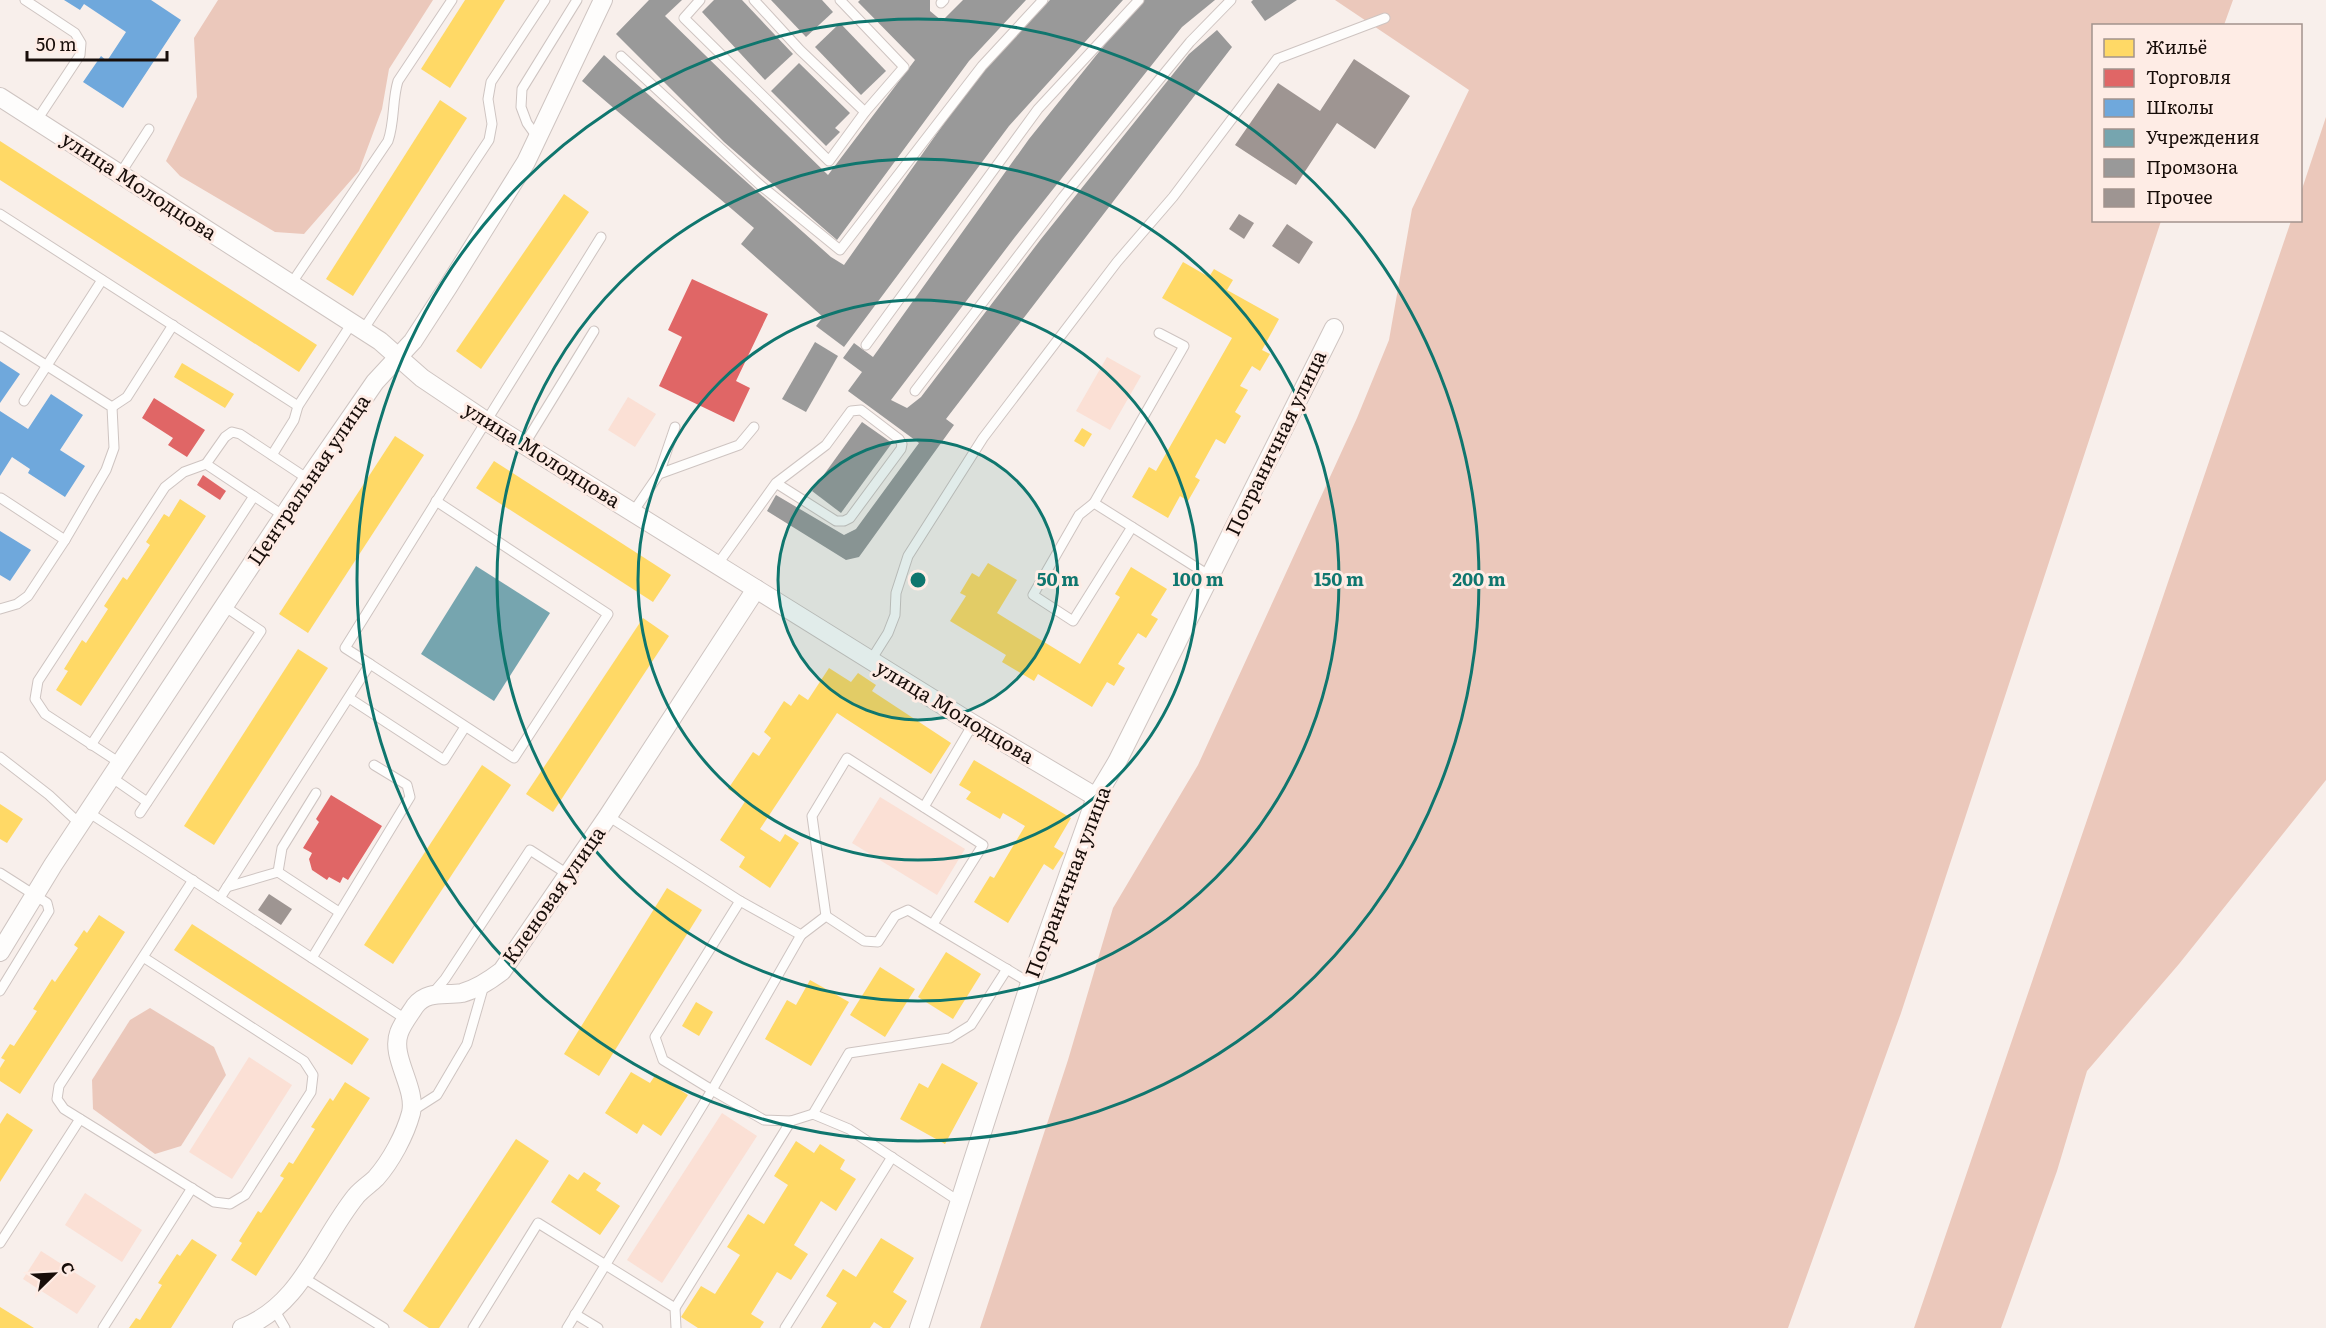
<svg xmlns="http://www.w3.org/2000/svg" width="2326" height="1328" viewBox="0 0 2326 1328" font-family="Literata,serif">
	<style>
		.green { fill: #fbe0d5 }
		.forest { fill: #ebc8bb }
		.homes { fill: #ffd966 }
		.shops { fill: #e06666 }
		.schools { fill: #6fa8dc }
		.public { fill: #76a5af }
		.industry { fill: #999 }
		.building { fill: #9e9592 }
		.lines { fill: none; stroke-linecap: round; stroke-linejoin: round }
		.service-casing { stroke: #cec4c1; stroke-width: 11 }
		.minor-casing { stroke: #cec4c1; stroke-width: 20 }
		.service { stroke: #fefdfc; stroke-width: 9 }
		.minor { stroke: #fefdfc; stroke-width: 18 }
		.ring { fill: none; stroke: #0f766e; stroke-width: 3 }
		.labels { text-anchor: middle; stroke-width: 6; stroke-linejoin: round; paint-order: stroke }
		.street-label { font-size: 20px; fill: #180e0a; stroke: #feece5 }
		.centre { fill: #0f766e; stroke: #feece5; stroke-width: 3 }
		.ring-label { font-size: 18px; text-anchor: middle; font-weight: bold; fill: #0f766e; stroke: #feece5; stroke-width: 6; stroke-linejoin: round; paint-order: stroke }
	</style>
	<rect width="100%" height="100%" fill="#f8efeb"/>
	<g class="green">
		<polygon points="1107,357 1141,376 1110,430 1076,411"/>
		<polygon points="628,397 656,414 635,447 608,430"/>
		<polygon points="880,797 965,849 937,895 852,843"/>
		<polygon points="249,1057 292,1085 232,1179 189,1152"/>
		<polygon points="722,1113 757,1136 662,1283 627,1260"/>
		<polygon points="85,1193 142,1230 122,1262 65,1225"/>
		<polygon points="41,1251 96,1286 77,1314 23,1279"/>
	</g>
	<g class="forest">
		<polygon points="218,0 433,0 389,69 382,109 359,171 304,234 275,232 180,176 166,161 197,97 194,38"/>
		<polygon points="1335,0 2233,0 2224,25 2094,26 2094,220 2161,221 1901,1013 1788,1328 980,1328 1068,1060 1113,908 1198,765 1357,418 1389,340 1412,209 1469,90"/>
		<polygon points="2326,117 2326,780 2179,964 2087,1071 2057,1171 2001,1328 1914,1328 2291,221 2300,220 2301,192"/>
		<polygon points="150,1008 214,1047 226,1075 181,1146 155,1154 93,1109 92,1080 130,1020"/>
	</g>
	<g class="homes">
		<polygon points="465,0 505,0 450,88 421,69"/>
		<polygon points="440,100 467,118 353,296 326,279"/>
		<polygon points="0,141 317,345 299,372 0,180"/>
		<polygon points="564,194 589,212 481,369 456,351"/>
		<polygon points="1183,262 1209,277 1214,269 1233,280 1227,290 1279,319 1262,350 1270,354 1260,371 1252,366 1240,386 1248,390 1235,412 1241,416 1225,444 1216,439 1195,477 1200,480 1188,501 1180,496 1168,518 1132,497 1149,467 1156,471 1232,338 1162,298"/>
		<polygon points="182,363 234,394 225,408 174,377"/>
		<polygon points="1082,428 1092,434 1084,447 1074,441"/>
		<polygon points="395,436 424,455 308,633 279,614"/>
		<polygon points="494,461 671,575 653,602 476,488"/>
		<polygon points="180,499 206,516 81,706 56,690 68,671 64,669 82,640 86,643 108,609 104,606 123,577 127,580 150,545 146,542 164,514 169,517"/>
		<polygon points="988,563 1017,580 997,613 1080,664 1120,597 1115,594 1131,567 1167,589 1151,615 1158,619 1146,638 1138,633 1118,664 1125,668 1114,686 1107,682 1092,707 1038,674 1034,681 1002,662 1006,655 950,621 966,596 960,593 972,573 979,577"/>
		<polygon points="643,618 669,636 553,812 526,794"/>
		<polygon points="298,649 328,668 214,845 184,826"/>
		<polygon points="829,668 851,682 858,673 876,685 872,691 951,743 931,774 837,713 760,829 780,842 785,834 799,843 770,888 739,867 745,857 720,840 746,800 728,789 753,752 759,756 771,738 764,732 784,701 791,706 799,694 808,700"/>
		<polygon points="974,760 1071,818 1054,847 1064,853 1053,870 1044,864 1008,923 974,902 990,876 994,878 1025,826 1003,813 1000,819 966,799 971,792 959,785"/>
		<polygon points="482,765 511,785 393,964 364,945"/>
		<polygon points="0,804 23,819 7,843 0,839"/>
		<polygon points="667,888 702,910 599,1076 564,1054"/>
		<polygon points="99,915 125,932 20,1094 0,1081 0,1068 5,1060 1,1058 10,1044 14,1046 37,1011 33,1009 52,979 55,982 78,948 74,945 84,930 87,933"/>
		<polygon points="192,924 369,1039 352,1065 174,950"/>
		<polygon points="946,952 981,974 953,1019 918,997"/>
		<polygon points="880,967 915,989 885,1037 850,1015"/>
		<polygon points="810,980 849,1002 811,1066 765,1039 787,1000 796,1005"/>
		<polygon points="696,1002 713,1012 699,1036 682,1026"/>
		<polygon points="942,1063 978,1083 945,1144 900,1119 919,1083 928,1088"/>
		<polygon points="631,1072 650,1083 656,1074 688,1095 661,1136 643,1124 637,1134 605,1113"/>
		<polygon points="345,1082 370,1098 256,1276 231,1260 242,1243 239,1241 258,1211 261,1213 284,1178 280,1176 289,1162 293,1164 315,1129 311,1127 330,1098 333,1101"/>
		<polygon points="7,1113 33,1130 0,1182 0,1124"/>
		<polygon points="516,1139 549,1161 439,1328 429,1328 403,1311"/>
		<polygon points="796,1141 814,1153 820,1144 845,1160 840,1169 856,1179 836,1211 821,1201 794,1245 808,1254 791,1280 777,1272 751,1314 764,1322 760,1328 698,1328 681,1317 701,1286 715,1294 740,1255 727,1247 748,1214 764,1224 788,1185 774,1176"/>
		<polygon points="584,1172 601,1183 596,1190 620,1206 600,1235 551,1202 569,1174 578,1180"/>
		<polygon points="881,1238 914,1258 893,1292 907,1301 890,1328 883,1328 874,1322 870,1328 821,1328 837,1303 826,1296 843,1269 856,1277"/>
		<polygon points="192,1239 217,1255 171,1328 129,1328 136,1318 140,1320 162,1285 158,1283 177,1254 180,1256"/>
		<polygon points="0,1307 34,1328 0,1328"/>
	</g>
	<g class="shops">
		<polygon points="692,279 768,314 736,381 750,388 734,422 659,386 682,337 668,330"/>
		<polygon points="154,398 205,430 187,457 168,445 173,438 142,418"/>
		<polygon points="203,475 226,491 220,500 197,485"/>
		<polygon points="331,795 382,826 348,880 343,877 340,883 329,877 327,880 312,870 309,859 312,853 303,848 319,822 316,819"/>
	</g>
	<g class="schools">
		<polygon points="64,0 151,0 181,20 123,108 83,82 101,56 107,61 126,32 84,4 80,10"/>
		<polygon points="0,361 20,374 0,403"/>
		<polygon points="51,394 83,415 60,450 85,466 65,497 28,473 30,469 12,457 0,476 0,411 28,429"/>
		<polygon points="0,531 31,550 10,581 0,575"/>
	</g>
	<polygon class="public" points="476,566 550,613 494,701 421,654"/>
	<g class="industry">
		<polygon points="649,0 682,0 665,16 828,175 915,60 858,2 860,0 930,0 930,11 942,21 963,0 1026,0 969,61 837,240 724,142 616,34"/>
		<polygon points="714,0 742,0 793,54 765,80 702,12"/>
		<polygon points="771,0 822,0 833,12 806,37"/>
		<polygon points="1050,0 1123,0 1009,126 844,347 816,326 823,317 741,244 754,228 582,81 604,55 831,257 844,265 983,68"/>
		<polygon points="1143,0 1215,0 1182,27 1015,237 891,400 907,408 921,397 1041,239 1189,54 1217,30 1232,47 946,419 954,425 859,557 846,560 767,511 776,495 844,535 856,529 919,443 848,391 862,372 843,358 854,343 873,357 1029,139 1135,7"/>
		<polygon points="1253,0 1297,0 1265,21 1251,2"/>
		<polygon points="840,23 886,71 861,95 815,47"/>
		<polygon points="799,63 850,113 835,128 840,132 826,146 771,91"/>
		<polygon points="815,342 838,356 806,412 782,399"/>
		<polygon points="862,422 892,443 841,513 812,491"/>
	</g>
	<g class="building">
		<polygon points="1354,59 1410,96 1375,149 1337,123 1296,185 1235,145 1278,83 1320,111"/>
		<polygon points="1239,214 1254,223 1244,239 1229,229"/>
		<polygon points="1287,224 1313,242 1299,264 1272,246"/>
		<polygon points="269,894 292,909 281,925 258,910"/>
	</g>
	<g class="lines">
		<defs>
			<g id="service">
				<polyline points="25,0 75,33 81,43 80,55 37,120"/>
				<polyline points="700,0 684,18 829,161 865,112 904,67 840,0"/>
				<polyline points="754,0 800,50 865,112"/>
				<polyline points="941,3 944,0"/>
				<polyline points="621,56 759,184 840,250 982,66 1043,0"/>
				<polyline points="537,137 527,123 521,107 522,89 577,0"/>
				<polyline points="120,174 149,129"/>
				<polyline points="0,214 298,406"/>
				<path d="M291,284l97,-143c7,-20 4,-41 10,-60l54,-81"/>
				<polyline points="363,330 489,140 492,124 488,99 491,82 545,0"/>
				<polyline points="1159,333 1184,346 1094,503 1210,576"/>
				<polyline points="0,336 112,407 114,448 106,470 65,540 28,596 17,604 0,609"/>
				<polyline points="866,345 1038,109 1139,0"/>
				<polyline points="915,391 1063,197 1190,42 1231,0"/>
				<polyline points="24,401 102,280"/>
				<polyline points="112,407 127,397 173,325"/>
				<polyline points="524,445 594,331"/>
				<polyline points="272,455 294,420 298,406 352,323"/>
				<polyline points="659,474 675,427"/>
				<polyline points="1,498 65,540"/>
				<polyline points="1094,503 1079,515 1033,595 1073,621 1132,527"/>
				<polyline points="633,512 659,474 739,445 754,427"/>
				<polyline points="284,516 206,464 225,437 232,432 240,434 308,479"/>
				<polyline points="717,565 776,483 826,445 851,411 861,410 899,439 902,444 901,449 850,518 844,521 836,521 776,483"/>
				<polyline points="871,660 888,633 895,615 896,593 908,556 983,438 1117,262 1173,197 1277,59 1385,18"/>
				<polyline points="370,664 514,758 608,614 436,501"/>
				<polyline points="349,698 444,760 465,727"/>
				<polyline points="91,745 254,496"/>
				<polyline points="0,757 49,795 80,824"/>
				<polyline points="120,763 45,714 35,699 38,681 165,487 184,472 206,464"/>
				<polyline points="111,777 147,802"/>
				<polyline points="924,807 973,724"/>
				<polyline points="88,812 407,1020"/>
				<polyline points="140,813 261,631 224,606"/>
				<polyline points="608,816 740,901 801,935 826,916 864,941 878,942 895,916 908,910 1030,983"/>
				<polyline points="278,872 282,848 316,793"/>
				<polyline points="0,873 47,903 49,911 0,991"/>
				<polyline points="227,887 278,872 339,912"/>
				<polyline points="220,898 370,664 345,648 601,237"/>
				<polyline points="740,901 655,1037 663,1060 712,1090 764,1120 791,1121"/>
				<polyline points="826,916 812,816 847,758 983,845 933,924"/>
				<polyline points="143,957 304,1061 313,1075 311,1092 245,1195 230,1204 214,1202 64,1109 57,1099 59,1086 193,880"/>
				<polyline points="312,958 410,797 407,785 374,765"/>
				<polyline points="433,993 445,979 530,850 569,875"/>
				<polyline points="412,1111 437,1095 467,1044 484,985"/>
				<polyline points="813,1114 849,1053 950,1038 971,1025 1007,969"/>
				<polyline points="0,1243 80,1119"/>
				<polyline points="304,1278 384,1328"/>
				<polyline points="675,1308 791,1121 813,1114 849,1129 960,1202"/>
				<polyline points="275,1311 285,1328"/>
				<polyline points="575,1314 598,1328"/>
				<polyline points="103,1328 192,1188"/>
				<polyline points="473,1328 538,1223 675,1308 676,1328"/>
				<polyline points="567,1328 712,1090 801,935"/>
				<polyline points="785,1328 892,1157"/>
			</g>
			<g id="minor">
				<polyline points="0,97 380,341 422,378 486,421 973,724 1096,797"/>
				<polyline points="0,952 53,865 308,479 375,382 413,341 448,287 526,162 603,0"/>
				<path d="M242,1328c59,-22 77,-86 114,-132 6,-7 14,-12 20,-18 15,-17 29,-43 35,-65 6,-25 -21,-56 -12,-80 3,-9 11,-19 16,-27 12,-16 30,-10 47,-13 15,-4 27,-12 40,-22l106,-155 148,-227"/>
				<polyline points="919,1328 1030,983 1096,797 1117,762 1334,328"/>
			</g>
		</defs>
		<use href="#service" class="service-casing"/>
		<use href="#minor" class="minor-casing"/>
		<use href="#service" class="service"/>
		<use href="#minor" class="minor"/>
	</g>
	<circle cx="918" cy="580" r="140" fill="#0f766e" fill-opacity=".12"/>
	<g class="ring">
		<circle cx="918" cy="580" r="140"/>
		<circle cx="918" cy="580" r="280"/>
		<circle cx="918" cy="580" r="421"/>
		<circle cx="918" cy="580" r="561"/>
	</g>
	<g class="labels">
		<g class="street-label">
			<text transform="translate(139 186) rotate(33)" y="7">улица Молодцова</text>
			<text transform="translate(1276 443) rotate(-64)" y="7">Пограничная улица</text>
			<text transform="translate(542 455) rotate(32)" y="7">улица Молодцова</text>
			<text transform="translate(309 480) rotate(-56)" y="7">Центральная улица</text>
			<text transform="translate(955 712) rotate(31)" y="7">улица Молодцова</text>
			<text transform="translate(1068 882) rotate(-69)" y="7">Пограничная улица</text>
			<text transform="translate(554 895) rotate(-55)" y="7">Кленовая улица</text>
		</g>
	</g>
	<circle cx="918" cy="580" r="9" class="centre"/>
	<g class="ring-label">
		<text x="1058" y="586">50 m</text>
		<text x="1198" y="586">100 m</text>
		<text x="1339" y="586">150 m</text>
		<text x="1479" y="586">200 m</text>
	</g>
	<rect x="2092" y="24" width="210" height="198" fill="#feece5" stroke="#a2938d" stroke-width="1.5"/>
	<rect x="2104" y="39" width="30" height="18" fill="#ffd966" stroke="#a2938d" stroke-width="1.5"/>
	<text x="2146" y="54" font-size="18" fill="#180e0a">Жильё</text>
	<rect x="2104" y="69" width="30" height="18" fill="#e06666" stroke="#a2938d" stroke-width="1.5"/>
	<text x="2146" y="84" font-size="18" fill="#180e0a">Торговля</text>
	<rect x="2104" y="99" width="30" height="18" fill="#6fa8dc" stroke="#a2938d" stroke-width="1.5"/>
	<text x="2146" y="114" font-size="18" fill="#180e0a">Школы</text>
	<rect x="2104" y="129" width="30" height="18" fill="#76a5af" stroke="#a2938d" stroke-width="1.5"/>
	<text x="2146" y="144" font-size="18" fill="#180e0a">Учреждения</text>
	<rect x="2104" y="159" width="30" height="18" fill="#999999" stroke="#a2938d" stroke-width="1.5"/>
	<text x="2146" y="174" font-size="18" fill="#180e0a">Промзона</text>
	<rect x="2104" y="189" width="30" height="18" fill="#9e9592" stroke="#a2938d" stroke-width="1.5"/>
	<text x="2146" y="204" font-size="18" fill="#180e0a">Прочее</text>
	<g transform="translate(54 1274) rotate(66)" stroke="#feece5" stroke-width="4.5" paint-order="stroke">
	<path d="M0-4.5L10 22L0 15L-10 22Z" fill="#180e0a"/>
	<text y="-9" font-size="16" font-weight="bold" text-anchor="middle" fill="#180e0a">С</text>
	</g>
	<path d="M27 51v9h140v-9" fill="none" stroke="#180e0a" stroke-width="3"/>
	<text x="36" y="51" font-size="18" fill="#180e0a" stroke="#feece5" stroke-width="4.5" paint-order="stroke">50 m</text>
</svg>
